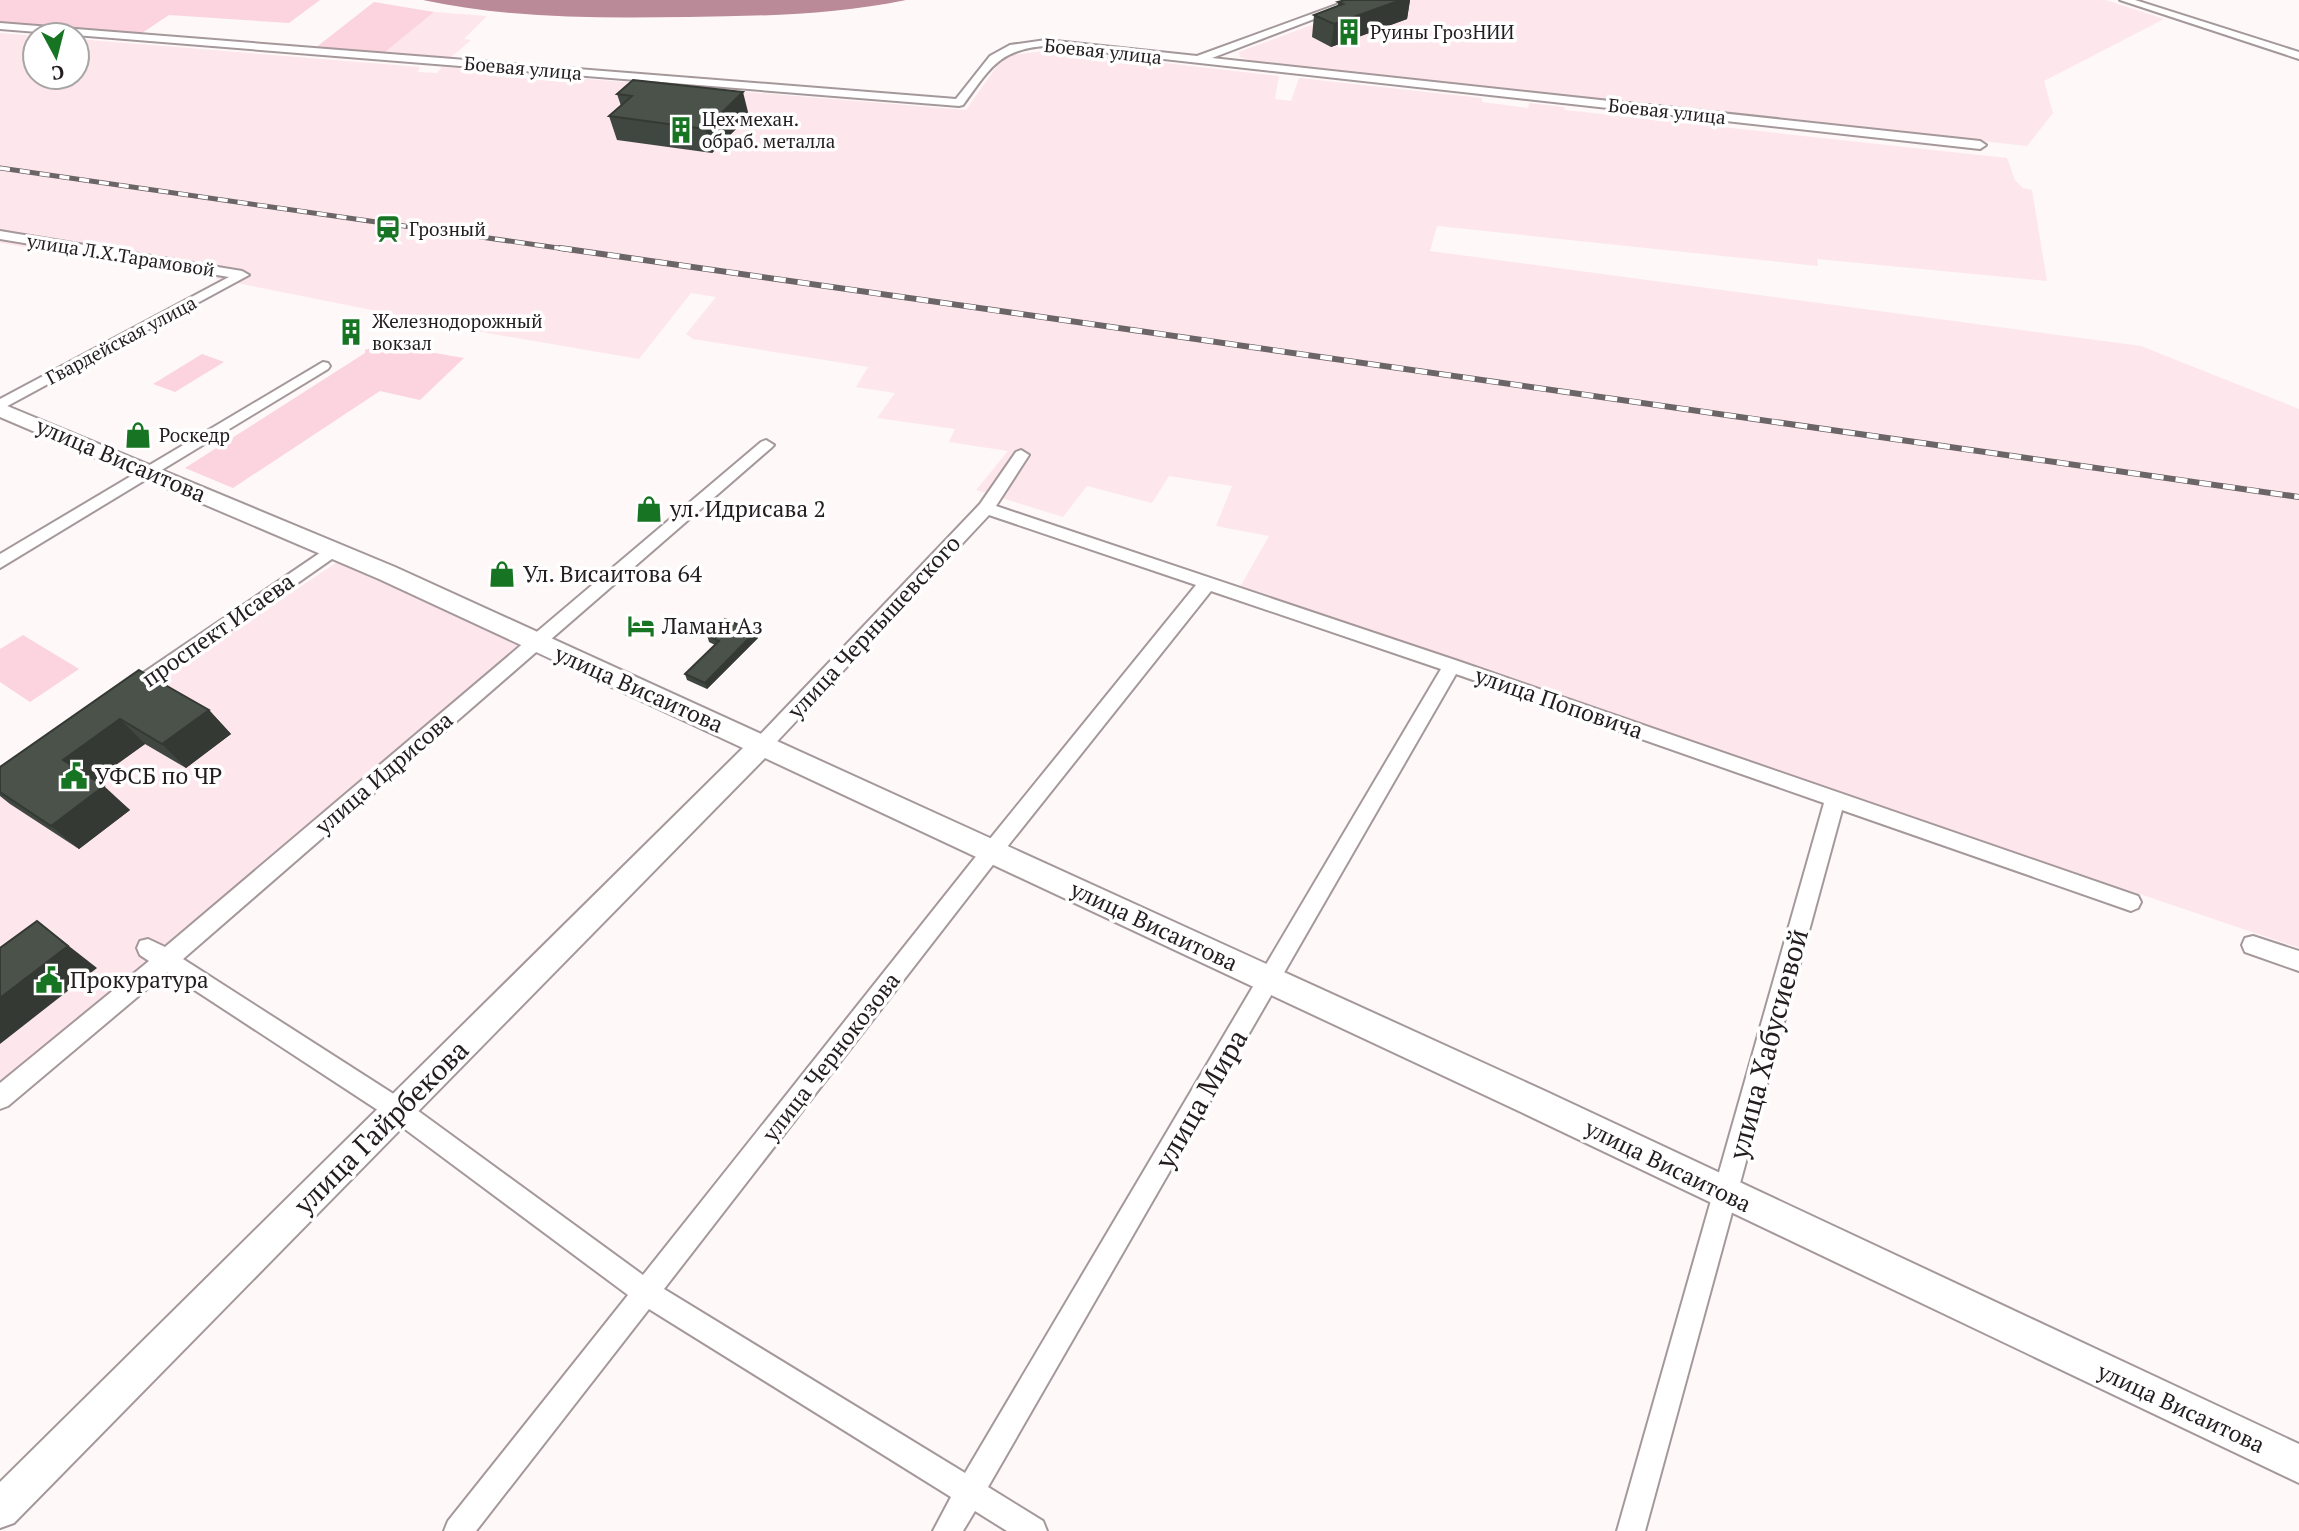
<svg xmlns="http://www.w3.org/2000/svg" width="2299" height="1531" viewBox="0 0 2299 1531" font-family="'PT Serif',serif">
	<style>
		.built { fill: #fde6ec }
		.green { fill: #fbd4df }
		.water { fill: #ba8a98 }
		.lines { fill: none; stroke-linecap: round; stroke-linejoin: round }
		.street-casing { stroke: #a5989b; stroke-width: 4 }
		.secondary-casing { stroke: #a5989b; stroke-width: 4 }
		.street { fill: #fff; fill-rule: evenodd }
		.secondary { fill: #fff; fill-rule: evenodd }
		.rail-far1-casing { stroke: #6b6567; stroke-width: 5 }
		.rail-casing { stroke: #6b6567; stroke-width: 6 }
		.rail-far1 { stroke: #fff; stroke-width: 3.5; stroke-dasharray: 10; stroke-linecap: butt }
		.rail { stroke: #fff; stroke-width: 4.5; stroke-dasharray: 12; stroke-linecap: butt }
		.wall { fill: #404740 }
		.shaded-wall { fill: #343934 }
		.building { fill: #4a524a; stroke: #343934; stroke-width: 2 }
		.labels { text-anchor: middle; stroke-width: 7; stroke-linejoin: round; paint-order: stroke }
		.far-poi-label { font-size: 19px; fill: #231d1f; stroke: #fff; text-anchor: start }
		.far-street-label { font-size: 19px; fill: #231d1f; stroke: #fff }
		.street-label { font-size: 23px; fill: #231d1f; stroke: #fff }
		.poi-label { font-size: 23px; fill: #231d1f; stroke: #fff; text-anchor: start }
		.near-street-label { font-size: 28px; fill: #231d1f; stroke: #fff }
	</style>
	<rect width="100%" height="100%" fill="#fef8f9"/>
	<g class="built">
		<polygon points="1379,0 2106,0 2164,19 2044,81 2053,113 2027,146 1253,61 1240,57 1239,52"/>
		<polygon points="434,12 487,16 464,39 471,40 450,58 384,53"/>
		<polygon points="0,33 35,36 35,77 77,77 77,39 420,67 418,72 437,73 442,67 966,110 1004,56 1051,50 1279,76 1275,99 1291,101 1299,78 1482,98 1482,102 1528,108 1529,103 1564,107 1565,110 2007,158 2015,180 2023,188 2032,190 2047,281 1817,259 1818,266 1437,226 1430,251 2141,346 2299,409 2299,948 1239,589 1269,536 1216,526 1232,486 1169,476 1152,503 1087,486 1063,517 976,490 1008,451 949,442 955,429 877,418 895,393 856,387 868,367 693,339 686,334 716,297 691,293 639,359 487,333 217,279 0,243"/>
		<polygon points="354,551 549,636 0,1098 0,786"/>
	</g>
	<g class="green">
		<polygon points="0,0 320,0 289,23 169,15 139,35 0,23"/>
		<polygon points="374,2 434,12 384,53 314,49"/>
		<polygon points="382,344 464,358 420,400 380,391 233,488 185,468 365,353 365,350"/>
		<polygon points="202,354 224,362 175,392 153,384"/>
		<polygon points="23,635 79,669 30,702 0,682 0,649"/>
	</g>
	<path class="water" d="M423,0h483c-72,15 -145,16 -218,17 -89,1 -177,2 -265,-17z"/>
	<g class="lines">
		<defs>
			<g id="street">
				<path d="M1350,0h14l-152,58 768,83 6,4 -6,4 -934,-103c-48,3 -57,24 -83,59l-4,1 -959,-77v-6l956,76 34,-43 20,-11 36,-5 151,16z"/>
				<polygon points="2120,0 2135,0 2299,52 2299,59"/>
				<polygon points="0,231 242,271 249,275 0,410 0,399 229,277 0,239"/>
				<polygon points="323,362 328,363 330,366 328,369 0,568 0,554"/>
				<path d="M766,440l8,5 -3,3 -588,511 223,143 237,173 342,-430 211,-260 -207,-70 -220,235 -7,2 -7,-2 -3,-5 3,-5 225,-236 36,-52 5,-2 8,5 -33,51 462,155 680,235 3,6 -3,6 -7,3 -289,-101 -197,721h-28l207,-728 -368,-129 -468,813 55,34 4,10h-40l-32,-20 -12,20h-30l18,-34 -302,-188 -173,222h-32l4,-10 180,-226 -238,-177 -223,-146 -159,134 -8,3v-26l149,-122 -9,-6 -3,-7 3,-7 8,-2 17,8 596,-505zM1211,591l230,78 -476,804 -301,-184 335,-432z"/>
				<polygon points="333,544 341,550 339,554 136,696 124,696 121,691 124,686"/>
				<polygon points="2253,936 2299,951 2299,971 2245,952 2242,945 2245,938"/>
			</g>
			<polygon id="secondary" points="0,403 395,567 1545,1091 2299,1444 2299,1483 1523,1113 765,758 14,1523 0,1528 0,1482 743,748 379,579 0,417"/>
		</defs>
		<use href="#street" class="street-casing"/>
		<use href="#secondary" class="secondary-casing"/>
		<use href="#street" class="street"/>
		<use href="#secondary" class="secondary"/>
		<defs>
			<polyline id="rail-far1" points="0,168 572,250"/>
			<polyline id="rail" points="560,248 2299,497"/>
		</defs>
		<use href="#rail-far1" class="rail-far1-casing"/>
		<use href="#rail" class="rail-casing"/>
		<use href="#rail-far1" class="rail-far1"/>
		<use href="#rail" class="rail"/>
	</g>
	<g class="wall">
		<polygon points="1345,0 1410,0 1407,19 1331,47 1312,37 1314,15 1338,6 1338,2"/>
		<polygon points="617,94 749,116 712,153 617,140 609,116 621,106"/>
		<polygon points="707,635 758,638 707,689 687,680 685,674 715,645 709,642"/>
		<polygon points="139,670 209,710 231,734 186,768 145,744 95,780 130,810 79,849 10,804 0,796 0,767"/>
	</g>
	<g class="shaded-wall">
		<polygon points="1401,0 1410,0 1407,19 1331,47 1334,24"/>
		<polygon points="743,92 749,116 712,153 705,129"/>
		<polygon points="755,632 758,638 707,689 705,683"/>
		<polygon points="209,710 231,734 186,768 162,744"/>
		<polygon points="120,719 145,744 89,784 63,760"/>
		<polygon points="104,786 130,810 79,849 51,826"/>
		<polygon points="37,921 97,968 0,1044 0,998"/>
	</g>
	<g class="building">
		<polygon points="1345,0 1401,0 1334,24 1314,15 1343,4 1338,2"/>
		<polygon points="633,80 743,92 705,129 609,116 632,96 617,94"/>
		<polygon points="725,619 755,632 705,683 685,674 719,641 707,635"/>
		<polygon points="139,670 209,710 162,744 120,719 63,760 104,786 51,826 0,792 0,767"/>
		<polygon points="37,921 68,946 0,998 0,948"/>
	</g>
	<defs>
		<symbol id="building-bare" viewBox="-9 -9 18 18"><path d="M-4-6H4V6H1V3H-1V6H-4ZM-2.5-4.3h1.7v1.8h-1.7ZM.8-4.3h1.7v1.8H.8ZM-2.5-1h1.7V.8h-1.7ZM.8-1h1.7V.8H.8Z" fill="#177423" stroke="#fff" stroke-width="2.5" paint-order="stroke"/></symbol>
		<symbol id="station-bare" viewBox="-9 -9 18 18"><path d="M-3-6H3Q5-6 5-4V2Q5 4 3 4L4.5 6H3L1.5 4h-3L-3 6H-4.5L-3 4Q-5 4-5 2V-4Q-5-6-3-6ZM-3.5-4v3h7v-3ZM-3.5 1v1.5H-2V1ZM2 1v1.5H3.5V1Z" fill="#177423" stroke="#fff" stroke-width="2.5" paint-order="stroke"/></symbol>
		<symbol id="shop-bare" viewBox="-9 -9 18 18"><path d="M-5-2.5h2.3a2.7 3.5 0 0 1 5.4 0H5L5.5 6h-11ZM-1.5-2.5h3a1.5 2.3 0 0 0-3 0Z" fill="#177423" stroke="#fff" stroke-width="2.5" paint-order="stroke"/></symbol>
		<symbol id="hotel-bare" viewBox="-9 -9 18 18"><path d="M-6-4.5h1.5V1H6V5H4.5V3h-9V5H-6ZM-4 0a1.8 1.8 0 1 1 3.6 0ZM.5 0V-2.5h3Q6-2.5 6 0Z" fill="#177423" stroke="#fff" stroke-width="2.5" paint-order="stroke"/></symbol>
		<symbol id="civic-bare" viewBox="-9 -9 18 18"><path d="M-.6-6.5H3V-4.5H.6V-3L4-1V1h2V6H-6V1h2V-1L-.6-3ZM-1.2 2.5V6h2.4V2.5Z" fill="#177423" stroke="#fff" stroke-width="2.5" paint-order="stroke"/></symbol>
	</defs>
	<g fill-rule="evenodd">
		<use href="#building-bare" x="1330" y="13" width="38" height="38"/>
		<use href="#building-bare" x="662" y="111" width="38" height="38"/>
		<use href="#station-bare" x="369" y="210" width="38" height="38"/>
		<use href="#building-bare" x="332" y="313" width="38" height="38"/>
		<use href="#shop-bare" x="119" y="416" width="38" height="38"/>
		<use href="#shop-bare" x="630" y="490" width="38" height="38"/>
		<use href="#shop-bare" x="483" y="555" width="38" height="38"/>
		<use href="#hotel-bare" x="622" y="607" width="38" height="38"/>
		<use href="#civic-bare" x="55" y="757" width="38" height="38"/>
		<use href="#civic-bare" x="30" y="961" width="38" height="38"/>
	</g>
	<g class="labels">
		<g class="far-poi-label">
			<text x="1370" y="39">Руины ГрозНИИ</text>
			<text x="702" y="126">Цех механ.<tspan x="702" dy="22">обраб. металла</tspan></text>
			<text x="409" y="236">Грозный</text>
			<text x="372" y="328">Железнодорожный<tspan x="372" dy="22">вокзал</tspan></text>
			<text x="159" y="442">Роскедр</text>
		</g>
		<g class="far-street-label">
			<text transform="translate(1103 51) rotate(6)" y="7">Боевая улица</text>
			<text transform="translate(523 68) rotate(5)" y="7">Боевая улица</text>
			<text transform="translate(1667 111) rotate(6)" y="7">Боевая улица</text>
			<text transform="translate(121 255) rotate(9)" y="7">улица Л.Х.Тарамовой</text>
			<text transform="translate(121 340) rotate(-28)" y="7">Гвардейская улица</text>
		</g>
		<g class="street-label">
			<text transform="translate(121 460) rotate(23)" y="8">улица Висаитова</text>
			<text transform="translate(874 627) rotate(-47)" y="8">улица Чернышевского</text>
			<text transform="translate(218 630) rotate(-35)" y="8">проспект Исаева</text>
			<text transform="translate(639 689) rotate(24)" y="8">улица Висаитова</text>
			<text transform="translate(1559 703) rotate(19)" y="8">улица Поповича</text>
			<text transform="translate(384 773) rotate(-41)" y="8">улица Идрисова</text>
			<text transform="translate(1154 926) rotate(25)" y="8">улица Висаитова</text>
			<text transform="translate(831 1057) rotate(-52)" y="8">улица Чернокозова</text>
			<text transform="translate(1668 1166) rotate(26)" y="8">улица Висаитова</text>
			<text transform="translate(2181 1408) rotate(25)" y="8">улица Висаитова</text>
		</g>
		<g class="poi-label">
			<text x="670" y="517">ул. Идрисава 2</text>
			<text x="523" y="582">Ул. Висаитова 64</text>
			<text x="662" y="634">Ламан Аз</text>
			<text x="95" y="784">УФСБ по ЧР</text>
			<text x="70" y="988">Прокуратура</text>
		</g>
		<g class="near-street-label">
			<text transform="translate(1768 1044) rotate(-75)" y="10">улица Хабусиевой</text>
			<text transform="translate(1201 1099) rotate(-60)" y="10">улица Мира</text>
			<text transform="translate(381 1127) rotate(-45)" y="10">улица Гайрбекова</text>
		</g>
	</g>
	<g transform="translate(56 56) rotate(173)"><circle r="33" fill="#ffffff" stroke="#a7a5a5" stroke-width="2"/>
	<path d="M0-5L12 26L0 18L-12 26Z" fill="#177423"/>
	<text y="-10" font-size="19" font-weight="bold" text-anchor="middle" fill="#231d1f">С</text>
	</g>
</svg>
